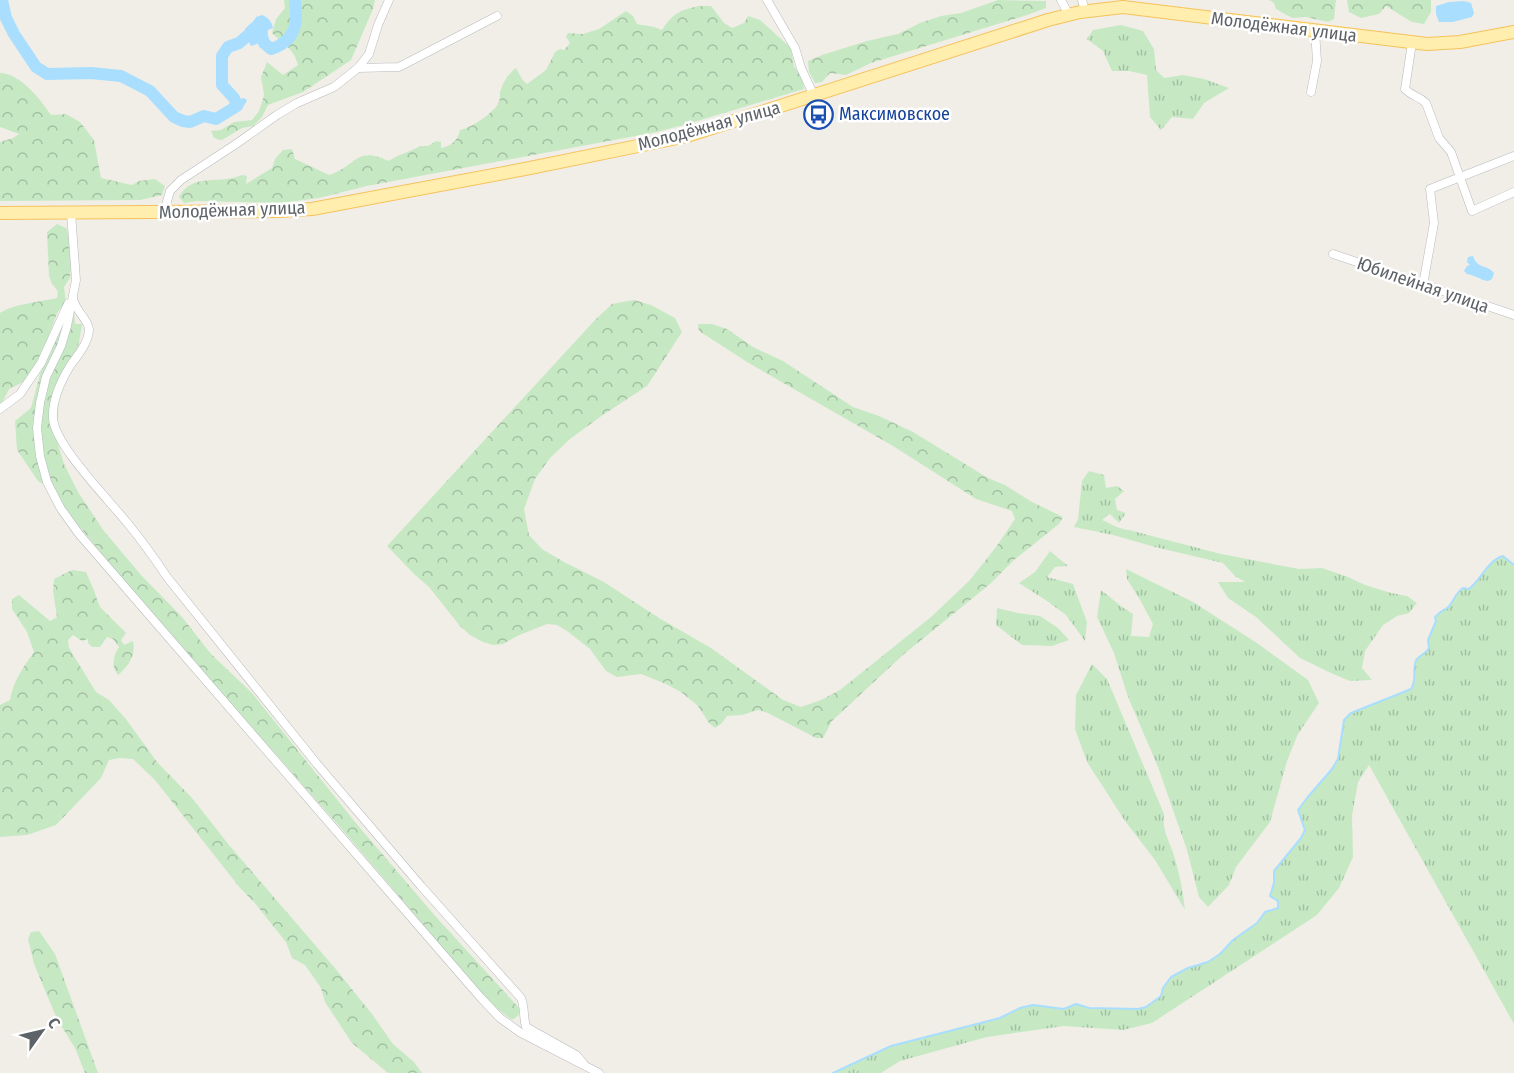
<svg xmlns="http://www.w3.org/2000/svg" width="1514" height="1073" viewBox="0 0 1514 1073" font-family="'Fira Sans Condensed',sans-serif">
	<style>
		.grass { fill: url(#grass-tufts) }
		.forest { fill: url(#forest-crowns) }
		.water { fill: #a9deff }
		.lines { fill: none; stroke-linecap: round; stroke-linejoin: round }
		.stream { stroke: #a9deff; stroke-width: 2 }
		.river { stroke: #a9deff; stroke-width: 12 }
		.minor-casing { stroke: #b7babe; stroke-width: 9 }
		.primary-casing { stroke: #f6c25b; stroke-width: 14 }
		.minor { stroke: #fff; stroke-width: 8 }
		.primary { stroke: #ffeeae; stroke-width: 12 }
		.labels { text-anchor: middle; stroke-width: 5; stroke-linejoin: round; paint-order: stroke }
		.street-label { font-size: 18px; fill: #5e6368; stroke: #fff }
		.transit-label { font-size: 18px; fill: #164399; stroke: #fff; text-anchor: start }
	</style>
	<defs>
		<pattern id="grass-tufts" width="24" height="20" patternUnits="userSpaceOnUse" patternTransform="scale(1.5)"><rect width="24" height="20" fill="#c6e9c4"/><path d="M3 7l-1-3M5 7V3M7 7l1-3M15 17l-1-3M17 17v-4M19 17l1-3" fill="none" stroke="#a4c0a3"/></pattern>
		<pattern id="forest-crowns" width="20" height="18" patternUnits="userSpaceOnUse" patternTransform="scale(1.5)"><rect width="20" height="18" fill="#c6e9c4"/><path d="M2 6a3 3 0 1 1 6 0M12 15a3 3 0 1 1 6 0" fill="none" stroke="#a4c0a3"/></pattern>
	</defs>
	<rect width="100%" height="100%" fill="#f1eee7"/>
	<g class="grass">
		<polygon points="1121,25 1143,31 1154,49 1156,70 1164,78 1183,75 1204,79 1229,88 1204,103 1193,119 1172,117 1161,130 1150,117 1147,75 1129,71 1112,71 1103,51 1087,39 1093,30"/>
		<path d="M1089,471l15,4 2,13 11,-2 7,5 -9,8 2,11 9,3 -7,10 -9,-9 -8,6c10,4 16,9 27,10l92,24 78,15 23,-1 26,9 17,8 26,8 16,3 10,7 -8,10 -12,3 -14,9 -18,26 -3,17 10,12 -22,1 -17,-7 -33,-16 -44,-41 -28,-19 -10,-16h27l-10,-6 -12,-13 -68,-16 -42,-12 -39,-8 4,-8 4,-38z"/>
		<polygon points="1050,551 1068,566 1055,567 1047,577 1073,584 1087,622 1085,641 1066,615 1047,601 1019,583 1035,572"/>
		<path d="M1503,556l11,9v459l-145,-259 -11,17 -6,34 1,41 -14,31 -22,27 -165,108 -29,7 -59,-4 -77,11 -87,24 -19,12h-47l57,-27 109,-28 20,-10 13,-3 31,4 12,-5 13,4 49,1 8,-2 15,-11 2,-8 8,-11 17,-9 20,-6 12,-8 13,-14 24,-17 8,-11 13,-4v-7l-8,-5 4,-13v-12l27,-33 3,-8 -6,-20 9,-12 25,-29 6,-10 6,-39 7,-7 60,-24c7,-10 0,-23 6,-30 3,-4 9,-6 12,-11l-1,-8 8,-19 -1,-4c4,-5 7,-6 12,-9 7,-6 8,-15 16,-20l6,1c12,-9 19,-29 34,-33z"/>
		<polygon points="1126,569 1193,602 1257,643 1308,680 1319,703 1298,734 1287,761 1270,822 1236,867 1229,885 1208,907 1199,897 1187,850 1158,767 1128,697 1114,653 1097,617 1101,590 1122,607 1133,614 1131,636 1149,637 1153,624 1140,600 1127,579"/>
		<polygon points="997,608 1018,613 1040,616 1058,628 1069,640 1052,646 1022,645 996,625"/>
		<path d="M1092,664l15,15 57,135c-2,19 6,27 11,45 5,17 8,34 10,51l-30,-50 -30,-39 -38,-59 -12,-33 1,-34z"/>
	</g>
	<g class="forest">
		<path d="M284,0h91l-2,9 -22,51 -48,32 -35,13 -6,12 -9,9 -11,2 -20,12 -8,-2 -3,-7 10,-1 13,-8 18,-2 7,-9 4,-12 1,-5 -3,-17 6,-15 16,13 15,-10c-5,-18 -13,-19 -26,-32l4,-14 9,-11z"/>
		<polygon points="998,0 1046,1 1046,8 1024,16 871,63 846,75 830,73 822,82 815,83 809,72 808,61 822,55 867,41 898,34 920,23 941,16 961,13"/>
		<polygon points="1269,0 1336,0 1334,19 1328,22 1306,17 1292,18 1276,9 1274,3"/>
		<polygon points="1347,0 1431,0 1431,12 1424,24 1412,22 1386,6 1379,14 1361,18 1349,12"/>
		<path d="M699,6h12l13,17 8,5 12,-5 4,-7 12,4 31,28 3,18 8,13 2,10 -117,35 -30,8 -290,54 -48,12 -38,5 -84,-2 -13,2 -5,-6c13,-25 41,-12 63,-22l5,1 -1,8 26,-16 3,-9 8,-9 9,-1 3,10 34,16c28,-9 26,-30 60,-14 9,-7 20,-8 31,-15h8l8,-5 5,1v6c11,-2 17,-8 19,-18 11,-2 35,-18 39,-28 1,-3 1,-7 1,-10 3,-10 8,-18 16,-24l6,11 5,5 19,-14 9,-18 5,-3 4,1 6,-7 -4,-6 2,-4 15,1 16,-5 27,-18 7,5 4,8c9,2 17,2 25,6 11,-17 18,-20 37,-24z"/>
		<path d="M0,73c20,0 41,27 51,42l15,-1 14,8 14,18 7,38 31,7 7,-4 16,-2 10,7 -3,9 -22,5 -140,1v-59l13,-4 6,-4 -19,-7z"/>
		<path d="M57,224l9,4 4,10 2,17 -2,23 -6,9 2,15 -9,11 -11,32 -8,18 -13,18 -16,8 -6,12 -3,2v-90c13,-9 40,-11 57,-15l1,-7 -6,-7 -3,-8 -2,-44z"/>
		<polygon points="634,300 651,305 675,318 682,332 647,386 600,417 570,439 550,458 535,479 524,509 529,535 542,549 564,562 604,582 659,618 711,648 783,700 801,707 821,700 840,690 931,617 969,581 996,547 1015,519 1012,511 976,499 893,446 747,362 699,331 698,324 712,324 727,329 753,347 783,361 853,407 879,416 913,432 988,478 1005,485 1032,502 1063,517 1059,524 1014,560 990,584 904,654 832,721 823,738 816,738 768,713 758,710 742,715 727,716 722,723 715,728 709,723 698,706 681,692 666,684 641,674 617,677 606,671 590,649 567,631 557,625 547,624 517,636 503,644 493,645 483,642 470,635 460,626 429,587 415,575 387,546 595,320 612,304"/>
		<polygon points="74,310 75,324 82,324 79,343 59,398 56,437 64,464 78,492 104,531 141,575 182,617 211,654 252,693 355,822 437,918 520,1009 518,1016 512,1020 491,1004 340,827 151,613 65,509 55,491 38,481 17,450 15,421 31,408 40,374 66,315"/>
		<path d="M72,570l14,2 7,16 7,19 26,26 -5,7 3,5 9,-4c3,15 -4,24 -15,34 -7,-8 -5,-19 1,-28l-6,-8 -6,-2 -7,10h-8l-4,-4v-4l-6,2 -9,-6 -5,5 1,8 27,44 13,8 17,19 31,43 35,36 37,47 105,122 38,47 21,30 21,18 8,11h-34l-36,-30 -27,-41 -4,-14 -16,-23 -13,-7 -6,-16 -32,-40 -14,-14 -85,-108 -22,-21 -13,-1 -11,2 -8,18 -45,47 -29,10 -27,2v-132l10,-5c3,-18 13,-33 24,-48l-7,-20 -15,-23v-10l7,-4 31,26 7,-4 -4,-26 1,-12z"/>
		<polygon points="39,931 55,954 98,1073 85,1073 75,1048 57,1019 34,964 28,939 31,932"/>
	</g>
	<g class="water">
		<polygon points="1464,1 1471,3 1474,13 1472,17 1453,22 1439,22 1436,14 1436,6 1449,2"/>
		<path d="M262,15c6,2 10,7 11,13l-5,2c0,11 -9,13 -17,16l-6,-11v-6c3,-4 9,-7 11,-12z"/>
		<path d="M235,97l4,2 5,-1 3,2c-4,11 -14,13 -23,18l-4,-2 12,-10 1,-7z"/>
		<path d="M1473,256c5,14 14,8 21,17l-2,6 -4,2c-8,-1 -13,-6 -21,-7l-3,-3 3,-5 3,-1 -3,-3 1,-5z"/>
	</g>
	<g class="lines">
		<path class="stream" d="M833,1073l58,-27 109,-28 20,-10 13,-3 31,4 12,-5 13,4 49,1 8,-2 15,-11 2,-8 8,-11 17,-9 20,-6 12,-8 13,-14 24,-17 8,-11 13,-4v-7l-8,-5 4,-13v-12l27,-33 4,-8 -7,-20 9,-12 25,-29 6,-10 6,-39 7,-7 60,-24c7,-10 0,-23 6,-30 4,-4 9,-6 12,-11l-1,-8 8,-19 -1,-4c4,-5 7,-6 12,-9 7,-6 8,-15 16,-20l6,1c12,-9 19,-29 34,-33l11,9"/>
		<path class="river" d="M2,0l4,18 8,16 22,33 11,7 44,-1 30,3 29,15 24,26 9,4 7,1 14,-6 12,3 21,-13 -3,-8 -12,-13v-29l6,-9 11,-4 15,-13 7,3 3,10 7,6c25,-8 27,-26 24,-49"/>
		<defs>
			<g id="minor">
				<polyline points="767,0 795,48 801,68 814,96"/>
				<polyline points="1061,0 1069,15"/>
				<polyline points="1082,0 1085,11"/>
				<path d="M1412,43l-7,46c8,8 14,7 21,14l13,35 12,14 21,59 42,-19"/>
				<polyline points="358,68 399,67 497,16"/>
				<polyline points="1311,92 1317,61 1315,31"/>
				<polyline points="164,212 170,191 181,180 236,144 277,115 297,103 334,87 358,68 369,54 378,25 389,0"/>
				<polyline points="71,213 76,280 67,326 61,346 46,377 40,403 37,428 40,456 47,482 61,509 79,534 481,998 500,1018 521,1033 599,1073"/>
				<polyline points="1333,254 1514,315"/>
				<polyline points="1423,285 1434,223 1430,189 1514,156"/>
				<path d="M73,298c2,13 16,22 16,32 -1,14 -12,26 -19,36 -9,15 -18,35 -17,52 1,27 58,84 76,107 14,17 26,34 38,52l150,187 104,122 100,112c4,9 2,19 5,29l50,28 7,8"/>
				<polyline points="0,409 20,394 41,363 68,304"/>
			</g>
			<polyline id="primary" points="0,213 280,211 312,209 525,169 687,136 1048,20 1080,12 1123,7 1427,44 1460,42 1514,32"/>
		</defs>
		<use href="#minor" class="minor-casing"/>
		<use href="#primary" class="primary-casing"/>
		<use href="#minor" class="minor"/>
		<use href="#primary" class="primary"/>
	</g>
	<defs>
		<symbol id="bus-ring" viewBox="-11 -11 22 22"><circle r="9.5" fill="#fff" stroke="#1a4fb4" stroke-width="1.5"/><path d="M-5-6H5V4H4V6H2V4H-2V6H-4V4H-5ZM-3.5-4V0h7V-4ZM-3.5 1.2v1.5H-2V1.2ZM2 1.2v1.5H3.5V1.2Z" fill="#1a4fb4"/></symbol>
	</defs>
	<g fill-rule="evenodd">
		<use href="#bus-ring" x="802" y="98" width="33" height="33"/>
	</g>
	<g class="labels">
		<g class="street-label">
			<text transform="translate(1284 27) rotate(7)" y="6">Молодёжная улица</text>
			<text transform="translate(709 126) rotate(-15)" y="6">Молодёжная улица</text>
			<text transform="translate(232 210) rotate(-2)" y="6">Молодёжная улица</text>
			<text transform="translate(1423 285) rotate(19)" y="6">Юбилейная улица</text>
		</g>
		<g class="transit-label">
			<text x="839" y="120">Максимовское</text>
		</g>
	</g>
	<g transform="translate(42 1031) rotate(56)" stroke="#ffffff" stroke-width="4.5" paint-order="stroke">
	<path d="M0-4.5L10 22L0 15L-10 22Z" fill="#5e6368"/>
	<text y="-9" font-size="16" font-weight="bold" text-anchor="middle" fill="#5e6368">С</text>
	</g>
</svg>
